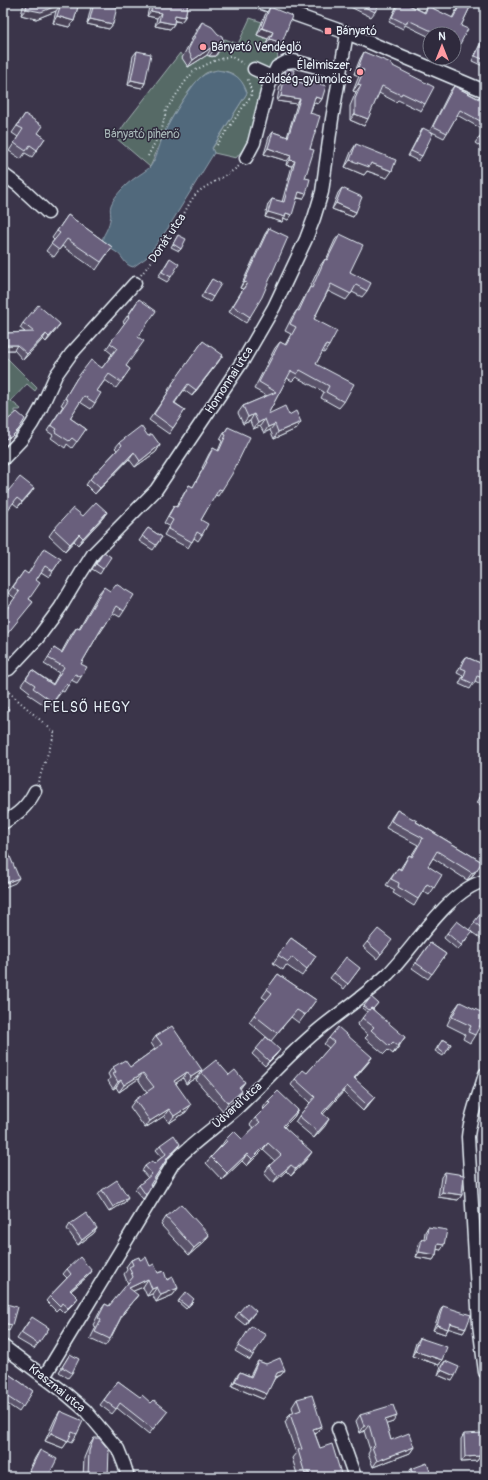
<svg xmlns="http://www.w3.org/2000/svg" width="488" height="1480" viewBox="0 0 488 1480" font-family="Pangolin,sans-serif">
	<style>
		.green { fill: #566b66; stroke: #9faeaf }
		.water { fill: #51697b; stroke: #8d9fad }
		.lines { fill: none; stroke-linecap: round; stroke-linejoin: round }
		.minor-casing { stroke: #e8f1f8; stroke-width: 15 }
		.path { stroke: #e8f1f8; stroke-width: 2; stroke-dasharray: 1 3; stroke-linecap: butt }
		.minor { stroke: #2f2a3d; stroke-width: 12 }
		.wall { fill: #5a526b; stroke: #e8f1f8 }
		.shaded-wall { fill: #4a4257; stroke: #e8f1f8 }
		.building { fill: #695f7c; stroke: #e8f1f8 }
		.poi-dot { fill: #ff9aa2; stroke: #2f2a3d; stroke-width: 1.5 }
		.labels { text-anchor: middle; stroke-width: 3; stroke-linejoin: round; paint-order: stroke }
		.poi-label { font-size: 12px; fill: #e8f1f8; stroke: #2f2a3d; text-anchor: start }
		.park-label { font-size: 12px; fill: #a6b5b6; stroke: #2f2a3d }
		.street-label { font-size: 12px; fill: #e8f1f8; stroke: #2f2a3d }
		.quarter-label { font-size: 14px; letter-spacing: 1px; fill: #e8f1f8; stroke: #2f2a3d }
	</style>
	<rect width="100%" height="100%" fill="#3b354a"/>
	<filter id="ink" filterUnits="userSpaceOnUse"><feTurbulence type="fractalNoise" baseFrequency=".025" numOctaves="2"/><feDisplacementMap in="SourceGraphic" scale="8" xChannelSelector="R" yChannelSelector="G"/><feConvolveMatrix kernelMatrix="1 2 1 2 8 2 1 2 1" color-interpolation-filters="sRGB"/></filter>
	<g filter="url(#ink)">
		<g class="green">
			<path d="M250,18l12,4 -5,13 11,4 -3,7 12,4 1,11 -3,7 -17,6 8,10 -17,58 -13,16 -22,-5 -2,-4 35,-56c-4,-12 -11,-20 -23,-22 -6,0 -12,-1 -18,2 -13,7 -37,48 -43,63 -5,10 -8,21 -13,31l-34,-29 8,-13 56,-72 8,14 19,-12 5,2 5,-2 2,-7 7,-2 -3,-6 2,-1 13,5z"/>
			<polygon points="3,354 37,388 35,391 27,384 11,401 21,409 20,410 15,410 15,412 17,413 3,428"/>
		</g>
		<path class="water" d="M217,70c17,3 24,6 30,23l-35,55 2,5 -46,75 -22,30 -13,9c-9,-2 -10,-11 -17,-15 -23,-14 -10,-13 -6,-32 2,-5 -1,-10 1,-15 4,-10 15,-21 24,-27 5,-4 11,-7 15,-11 7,-9 9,-21 13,-31 5,-13 28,-51 38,-59 5,-4 10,-5 16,-7z"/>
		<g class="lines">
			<defs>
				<g id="minor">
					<polyline points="262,3 347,33 485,91"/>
					<polyline points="254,69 272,77"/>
					<polyline points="246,158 254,143 267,92 272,77 277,67 286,62 294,61 340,73"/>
					<polyline points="3,174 19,186 48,213"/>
					<polyline points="3,459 21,440 32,424 41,408 56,375 71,354 135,283"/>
					<polyline points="3,671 9,669 37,639 60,608 81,573 93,554 156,490 244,359 274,307 306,239 314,218 322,192 332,119 347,33"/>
					<path d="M3,823c15,-9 24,-16 32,-32"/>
					<path d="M485,1074c-6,22 -15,41 -17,63l11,187 6,48"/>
					<polyline points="3,1346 64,1392 85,1410 118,1449 124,1464 128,1477"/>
					<path d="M44,1377l130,-215c19,-20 42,-35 62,-53 28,-26 52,-54 81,-78 23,-19 49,-36 71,-57 25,-25 62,-86 97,-93"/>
					<polyline points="338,1429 355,1477"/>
				</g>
			</defs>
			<use href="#minor" class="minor-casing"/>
			<g class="path">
				<polyline points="217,145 252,94 248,80 248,79"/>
				<polyline points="148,156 162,129 166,110 185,82 195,70 214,61 230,56 244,64"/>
				<path d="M141,275c14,-18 28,-36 40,-56 5,-8 9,-19 16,-26 12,-10 29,-16 42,-27"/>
				<polyline points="3,687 55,733 38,782"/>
			</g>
			<use href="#minor" class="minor"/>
		</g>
		<g class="wall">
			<polygon points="24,3 79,3 74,21 69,27 53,23 56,11 36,19 21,15"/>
			<polygon points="93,3 101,3 113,24 109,29 87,24 91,7"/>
			<polygon points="150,3 188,3 185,17 181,22 174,21 174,24 170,29 155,26 157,18 147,16"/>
			<polygon points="342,3 379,3 375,12 371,17"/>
			<polygon points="398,3 410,3 409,5 424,12 428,6 452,18 460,3 472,3 461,26 460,44 457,49 454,48 454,34 430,34 430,37 405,25 403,29 389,22"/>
			<polygon points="270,7 282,43 277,50 265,46 268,39 257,35 265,15"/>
			<polygon points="202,22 219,51 215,56 209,56 207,55 188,67 182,58 197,29"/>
			<polygon points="483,40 485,42 485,67 472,61 479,46"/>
			<polygon points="137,51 145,83 142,88 128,85 133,56"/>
			<polygon points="364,52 391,65 425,104 421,111 398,100 396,102 379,93 364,126 350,120 350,106 356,92 353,91 359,76 354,74 360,59"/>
			<polygon points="286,69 293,80 309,86 312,81 322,99 318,104 314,103 310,113 310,149 305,178 303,199 297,198 288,220 284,218 282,222 265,217 268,204 272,199 282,202 292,166 286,165 287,161 264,154 269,137 273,132 287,137 297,104 277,101 282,74"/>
			<polygon points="454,86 478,98 482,94 485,121 480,128 457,115 447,133 444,138 430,131 450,91"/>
			<polygon points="25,114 38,133 45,138 32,157 25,153 21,159 9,151 18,137 12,133"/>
			<polygon points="423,128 422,156 418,161 408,156 420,133"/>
			<polygon points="485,129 485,150 475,143"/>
			<polygon points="356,144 387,178 367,171 364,175 345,167 351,152"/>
			<polygon points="342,188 356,212 353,217 332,209 338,193"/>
			<polygon points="68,215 112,247 96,270 62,246 54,257 46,251 54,240 52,238"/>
			<polygon points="269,228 250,317 246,323 229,312 243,289 240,288 265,234"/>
			<polygon points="340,234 350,272 367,291 362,297 352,292 346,300 328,291 314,319 329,346 324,353 322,352 316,364 344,402 339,408 321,398 324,392 296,377 292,381 287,378 268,414 289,415 296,429 274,439 270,430 264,433 260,426 253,429 250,421 243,424 238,413 243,406 267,396 254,389 275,348 280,342 285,345 291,334 285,331 292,317 297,310 297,311 306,294 310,287 320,266 325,259 326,260 335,240"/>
			<polygon points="178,235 181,249 179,251 171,247"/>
			<polygon points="170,258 171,277 167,282 158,277"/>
			<polygon points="212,279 213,297 210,302 201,297"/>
			<polygon points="139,299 138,337 126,366 130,369 116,388 105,380 97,391 95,403 91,409 80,402 70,418 86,429 72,448 67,444 65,448 51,438 53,435 47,431 63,406 61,405 77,378 102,368 112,354 106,349 125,323 123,322"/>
			<polygon points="23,323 57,329 46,342 43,339 23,360 14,350 4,350 3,338 7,333 25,332 20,328"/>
			<polygon points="203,341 219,361 192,396 184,390 175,403 185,410 169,434 149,420 169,391 168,390"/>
			<polygon points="228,427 222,490 218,496 215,495 201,520 202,535 198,541 194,538 188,548 164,535 169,526 164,523 170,512 174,506 176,507 189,485 193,487 203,468 202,468 209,454 213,448 218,451 222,441 220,440 224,433"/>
			<polygon points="148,436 160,445 156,452 135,467 129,459 95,494 86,485 90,479 117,450 115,448 120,442"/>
			<polygon points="34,488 18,507 13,503 3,497"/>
			<polygon points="107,512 102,519 78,545 74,541 65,551 49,536 54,529 83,516"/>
			<polygon points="148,528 162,537 153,550 139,541"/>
			<polygon points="104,552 103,569 100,574 92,569"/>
			<polygon points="61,559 49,577 41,572 36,580 29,599 33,602 28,608 6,610 15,598 8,593 24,571 27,574"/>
			<polygon points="104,587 124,611 120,617 113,613 104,627 100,633 99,633 81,664 81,677 77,683 71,680 64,692 62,691 49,708 28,694 30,692 21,685 32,670 53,684 59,673 44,664 54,648 61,653 72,633 77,627 79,628 99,593"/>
			<polygon points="466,657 485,665 485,682 483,685 475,681 470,689 459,684 463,676 457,673 462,662"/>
			<polygon points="485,788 485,807 477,803"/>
			<polygon points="397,810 482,862 471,878 467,880 433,858 428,866 434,888 429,895 423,891 414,906 393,893 395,890 386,885 398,868 400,869 409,855 411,856 418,845 386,828 392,817"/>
			<polygon points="485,908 485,942 469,930"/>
			<polygon points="447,933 468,937 458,950 444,938"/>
			<polygon points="291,938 316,956 302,976 286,965 283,970 273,963"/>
			<polygon points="367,942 388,945 377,959 363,947"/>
			<polygon points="430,943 446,954 428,979 412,968"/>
			<polygon points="360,968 344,989 330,978 334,973"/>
			<polygon points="278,974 316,1000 299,1023 291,1017 271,1041 249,1022 254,1015 267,1000 262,997"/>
			<polygon points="460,1002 475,1035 470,1043 463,1039 465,1034 447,1025 454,1010"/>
			<polygon points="378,1003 373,1009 400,1045 393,1054 388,1050 384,1054 365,1038 368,1035 357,1025 367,1012 362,1008 364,1006"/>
			<polygon points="156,1036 202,1070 197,1077 186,1084 183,1078 176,1083 186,1112 169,1123 164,1116 145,1128 130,1107 135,1100 147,1092 138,1079 119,1092 116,1087 113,1089 108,1081 110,1078 108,1074 113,1067 130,1067 155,1049 151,1043"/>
			<polygon points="329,1038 372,1057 368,1063 355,1078 370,1103 363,1111 343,1092 323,1114 325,1126 314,1138 295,1122 299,1116 310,1103 291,1085 295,1079 307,1073 329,1048 324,1044"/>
			<polygon points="443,1039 451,1044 443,1056 435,1051"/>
			<polygon points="256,1049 276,1055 265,1066 252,1054"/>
			<polygon points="201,1072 229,1075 245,1082 240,1089 237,1098 223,1111 196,1080"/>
			<polygon points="268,1101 298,1110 294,1117 284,1126 307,1159 291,1176 286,1171 273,1183 264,1173 269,1166 275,1161 263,1150 247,1166 242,1161 222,1180 206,1163 211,1157 221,1146 226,1139 242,1139 254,1128 250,1125 255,1118 264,1109 263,1108"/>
			<polygon points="483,1135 485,1150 480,1150 480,1140"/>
			<polygon points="160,1145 177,1149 166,1160 150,1185 146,1195 143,1199 135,1190 139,1185 148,1178 142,1171 145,1166 154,1164 162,1157 156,1150"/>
			<polygon points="445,1172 462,1195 458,1200 438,1197 441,1177"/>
			<polygon points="102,1190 125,1202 109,1212 98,1195"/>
			<polygon points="166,1217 209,1235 204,1242 189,1255 161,1225"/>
			<polygon points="70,1224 97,1228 94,1233 78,1245 67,1229"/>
			<polygon points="428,1227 441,1250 437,1249 436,1255 433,1260 416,1257 418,1244 422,1239 424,1239 425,1232"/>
			<polygon points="131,1260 140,1260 150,1266 158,1273 178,1288 173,1295 156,1302 152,1294 147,1296 143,1287 133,1291 133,1302 123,1314 110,1339 105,1346 90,1339 96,1327 93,1325 100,1311 105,1304 109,1306 128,1284 124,1274 127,1270 126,1267"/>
			<polygon points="67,1269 92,1271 88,1276 71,1291 74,1303 64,1313 59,1308 56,1311 46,1301 50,1296 67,1278 63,1274"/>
			<polygon points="179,1300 193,1302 186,1309 178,1302"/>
			<polygon points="443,1306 466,1328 463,1333 449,1328 445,1334 433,1330 440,1311"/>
			<polygon points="239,1312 252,1316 245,1325 235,1317"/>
			<polygon points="28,1322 49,1328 34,1349 17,1339"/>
			<polygon points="248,1331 253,1355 250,1360 235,1351"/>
			<polygon points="420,1338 442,1360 439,1365 412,1356 416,1343"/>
			<polygon points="70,1354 72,1373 68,1378 59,1372"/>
			<polygon points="258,1361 266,1364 285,1370 281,1375 275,1378 263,1399 232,1386 236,1377 240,1372 250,1376 255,1366"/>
			<polygon points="445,1361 452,1381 438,1375 441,1366"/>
			<polygon points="3,1370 33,1391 19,1412 3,1401"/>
			<polygon points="118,1381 164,1416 149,1434 117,1408 112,1414 100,1405"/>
			<polygon points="297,1399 317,1433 315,1434 320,1448 342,1477 298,1477 292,1458 296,1453 285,1422 290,1414 294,1413 292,1407"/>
			<polygon points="60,1411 77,1434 72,1442 68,1440 63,1448 45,1441 55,1419"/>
			<polygon points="360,1415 393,1422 386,1424 391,1440 414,1447 410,1453 373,1467 368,1454 370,1450 364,1431 360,1433 356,1421"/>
			<polygon points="464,1434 480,1453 480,1456 477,1461 461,1462 461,1439"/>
			<polygon points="94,1438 108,1477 83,1477 84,1458 89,1446"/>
			<polygon points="40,1450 48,1477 26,1477 35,1458"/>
			<polygon points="411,1469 432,1477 409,1477 408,1474"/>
		</g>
		<g class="shaded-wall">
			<polygon points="3,3 8,3 4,5 3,5"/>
			<polygon points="61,4 56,11 36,19 21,15 26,9"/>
			<polygon points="151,11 161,13 157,18 147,16"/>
			<polygon points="175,15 185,17 181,22 172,20"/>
			<polygon points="57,16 74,21 69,27 53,23"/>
			<polygon points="90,19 113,24 109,29 87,24"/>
			<polygon points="159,21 174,24 170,29 155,26"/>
			<polygon points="262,28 273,32 268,39 257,35"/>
			<polygon points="270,39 282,43 277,50 265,46"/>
			<polygon points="224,43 215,56 209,56 215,49"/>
			<polygon points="212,47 207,55 188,67 193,60"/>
			<polygon points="358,68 364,70 359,76 354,74"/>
			<polygon points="131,80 145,83 142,88 128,85"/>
			<polygon points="358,84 361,85 356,92 353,91"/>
			<polygon points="281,96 300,99 297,104 277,101"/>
			<polygon points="315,97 322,99 318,104 312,102"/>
			<polygon points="355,114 368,119 364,126 350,120"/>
			<polygon points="268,148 291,156 287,161 264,154"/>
			<polygon points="290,160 295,161 292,166 286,165"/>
			<polygon points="350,160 371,163 392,171 387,178 367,171 364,175 345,167"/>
			<polygon points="299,192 306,194 303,199 295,197"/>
			<polygon points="336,203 356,212 353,217 332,209"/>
			<polygon points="268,212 286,213 292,215 288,220 284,218 282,222 265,217"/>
			<polygon points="244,282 247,283 243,289 240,288"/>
			<polygon points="60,324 57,329 46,342 49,337"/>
			<polygon points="46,334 43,339 23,360 27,354"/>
			<polygon points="7,345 17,345 14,350 4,350"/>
			<polygon points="223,355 219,361 192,396 196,390"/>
			<polygon points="254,414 250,421 243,424 248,417"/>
			<polygon points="265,419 260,426 253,429 258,423"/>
			<polygon points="301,422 296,429 274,439 278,432"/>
			<polygon points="275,424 270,430 264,433 268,427"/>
			<polygon points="19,429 12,439 4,447 3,447 3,441 5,439"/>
			<polygon points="160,445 156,452 135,467 140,461"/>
			<polygon points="134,452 129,459 95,494 100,488"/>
			<polygon points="34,488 30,494 18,507 22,502"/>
			<polygon points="107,512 102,519 78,545 83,538"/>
			<polygon points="79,534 74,541 65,551 70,544"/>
			<polygon points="476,871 471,878 467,880 472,873"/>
			<polygon points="19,878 15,883 3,888 3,884"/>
			<polygon points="405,1037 400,1045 393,1054 398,1046"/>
			<polygon points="280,1050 276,1055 265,1066 269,1061"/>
			<polygon points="372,1057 368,1063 350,1084 354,1078"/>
			<polygon points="202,1070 197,1077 186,1084 191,1077"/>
			<polygon points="187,1072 183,1078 169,1088 174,1081"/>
			<polygon points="143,1073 138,1079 119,1092 124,1085"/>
			<polygon points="121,1080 116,1087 113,1089 118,1082"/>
			<polygon points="245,1082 239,1089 239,1087"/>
			<polygon points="347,1086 343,1092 318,1120 322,1113"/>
			<polygon points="242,1091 237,1098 223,1111 228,1103"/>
			<polygon points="375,1097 370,1103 363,1111 367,1105"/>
			<polygon points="191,1105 186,1112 169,1123 174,1116"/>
			<polygon points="169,1109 164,1116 145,1128 150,1121"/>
			<polygon points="298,1110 294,1117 279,1132 283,1126"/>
			<polygon points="329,1119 325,1126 314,1138 318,1132"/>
			<polygon points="268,1143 263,1150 247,1166 252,1159"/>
			<polygon points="180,1144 177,1149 165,1161 168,1157"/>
			<polygon points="483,1145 485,1145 485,1150 480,1150"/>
			<polygon points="312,1152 307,1159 291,1176 296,1169"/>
			<polygon points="247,1154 242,1161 222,1180 227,1173"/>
			<polygon points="291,1165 286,1171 273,1183 278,1176"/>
			<polygon points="442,1192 462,1195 458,1200 438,1197"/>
			<polygon points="128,1197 125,1202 109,1212 113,1207"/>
			<polygon points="97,1228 94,1233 78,1245 82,1240"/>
			<polygon points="209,1235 204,1242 189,1255 194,1248"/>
			<polygon points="438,1244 444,1245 441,1250 435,1249"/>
			<polygon points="419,1252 436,1255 433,1260 416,1257"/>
			<polygon points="92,1271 88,1276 66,1295 70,1290"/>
			<polygon points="148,1279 143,1287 124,1295 129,1288"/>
			<polygon points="157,1287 152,1294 147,1296 152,1289"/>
			<polygon points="178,1288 173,1295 156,1302 161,1295"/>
			<polygon points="138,1295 133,1302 119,1319 124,1311"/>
			<polygon points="78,1298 74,1303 64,1313 68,1308"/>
			<polygon points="256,1311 252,1316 245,1325 248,1320"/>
			<polygon points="3,1323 12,1325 9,1331 3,1329"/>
			<polygon points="450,1323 466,1328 463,1333 447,1328"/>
			<polygon points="437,1325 448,1329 445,1334 433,1330"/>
			<polygon points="415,1351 442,1360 439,1365 412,1356"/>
			<polygon points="285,1370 281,1375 273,1378 277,1373"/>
			<polygon points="441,1370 455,1376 452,1381 438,1375"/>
			<polygon points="235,1381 267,1394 263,1399 232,1386"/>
			<polygon points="397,1416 393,1422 381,1426 385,1420"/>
			<polygon points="369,1425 364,1431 360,1433 364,1426"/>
			<polygon points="322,1426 317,1433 308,1436 313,1429"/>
			<polygon points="51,1433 68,1441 63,1448 45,1441"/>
			<polygon points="414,1447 410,1453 373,1467 377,1461"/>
			<polygon points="480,1449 484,1449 480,1454"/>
			<polygon points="480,1456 477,1461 461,1462 465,1457"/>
			<polygon points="309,1472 306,1477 302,1477 305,1474"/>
		</g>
		<g class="building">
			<polygon points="27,3 79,3 74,21 57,16 61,4 41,12 26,9"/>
			<polygon points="94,3 101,3 117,7 113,24 90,19"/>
			<polygon points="152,3 188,3 185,17 175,15 174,24 159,21 161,13 151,11"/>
			<polygon points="356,3 379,3 375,12"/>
			<polygon points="399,3 410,3 409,5 425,13 428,6 453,18 461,3 472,3 461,26 468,29 460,44 454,41 454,34 438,34 408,20 406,24 392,17"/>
			<polygon points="270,7 292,16 282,43 270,39 273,32 262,28"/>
			<polygon points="202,22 212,27 218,34 222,36 224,43 220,48 215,49 212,47 193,60 188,50"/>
			<polygon points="483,40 485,42 485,60 475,56"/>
			<polygon points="137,51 151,54 145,83 131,80"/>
			<polygon points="364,52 391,63 391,65 434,87 425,104 402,93 401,95 382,86 368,119 355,114 355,99 361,85 358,84 364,70 358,68"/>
			<polygon points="286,69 294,70 293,80 311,86 312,81 326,86 322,99 315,97 310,113 320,116 310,149 314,150 305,178 310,179 306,194 299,192 292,215 286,213 285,217 268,212 272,199 284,202 295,161 290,160 291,156 268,148 273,132 288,137 300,99 281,96"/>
			<polygon points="454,86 479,99 482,94 485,96 485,121 484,123 460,110 447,133 433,126"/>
			<polygon points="25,114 43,126 38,133 45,138 37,150 30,145 26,151 14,143 23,129 17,126"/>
			<polygon points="423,128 433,133 422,156 411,151"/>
			<polygon points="485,129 485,142 479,138"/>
			<polygon points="356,144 396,160 392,171 371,163 369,167 350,160"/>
			<polygon points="342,188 362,197 356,212 336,203"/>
			<polygon points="68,215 112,247 101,262 67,239 59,250 51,244 60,233 57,231"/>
			<polygon points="269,228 288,237 262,297 250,317 233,306 247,283 244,282"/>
			<polygon points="340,234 363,245 350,272 371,283 367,291 356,285 351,294 331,284 314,319 337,331 329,346 326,345 316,364 354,384 344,402 326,392 329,386 300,370 297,374 291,371 268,414 285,406 289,415 296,411 301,422 278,432 275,424 268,427 265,419 258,423 254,414 248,417 243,406 276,392 259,382 280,342 286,345 296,327 290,324 297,310 299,311 310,287 312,288 325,259 327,260"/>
			<polygon points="178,235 186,239 181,249 173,244"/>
			<polygon points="170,258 179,264 171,277 162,272"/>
			<polygon points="212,279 221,284 213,297 204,292"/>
			<polygon points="139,299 156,311 138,337 144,341 126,366 130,369 121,382 109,374 97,391 101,393 95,403 84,396 70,418 86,429 77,442 72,438 69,441 55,432 57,429 51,425 68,400 65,398 77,378 91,360 102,368 117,348 110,343 129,317 128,316"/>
			<polygon points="38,305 60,324 49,337 46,334 27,354 17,345 7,345 7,333 34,332 23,323"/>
			<polygon points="203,341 223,355 196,390 188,384 174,403 185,410 173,428 154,414 173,385 172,384"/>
			<polygon points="17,412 25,419 19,429 11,437 5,439 3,437 3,425 5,422"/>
			<polygon points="141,426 148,436 152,434 160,445 140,461 134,452 100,488 90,479 122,445 120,442"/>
			<polygon points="228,427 250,437 232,474 222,490 219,489 201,520 208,524 202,535 197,532 192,542 168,529 173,520 168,517 174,506 177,507 189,485 193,487 207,462 206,462 213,448 219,451 226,435 224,434"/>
			<polygon points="20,477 34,488 22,502 17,498 3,516 3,497"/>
			<polygon points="96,502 107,512 83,538 79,534 70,544 54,529 73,508 83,516"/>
			<polygon points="148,528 162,537 156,545 142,536"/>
			<polygon points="44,548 61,559 53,571 45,566 36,580 40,583 29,599 33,602 3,639 3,608 6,610 19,592 13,587 24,571 28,574"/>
			<polygon points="104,552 111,557 103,569 96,564"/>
			<polygon points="116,584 134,595 124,611 117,606 104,627 103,626 81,664 87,667 81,677 75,674 68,686 66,684 53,702 33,688 35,685 26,679 32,670 53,685 64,667 48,658 54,648 62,653 77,627 80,628 104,587 110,591"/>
			<polygon points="466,657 485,665 485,679 477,676 474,684 463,679 466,670 461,668"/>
			<polygon points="3,704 9,709 3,716"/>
			<polygon points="485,789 485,800 480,798"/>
			<polygon points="397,810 417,821 416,822 482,862 476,871 472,873 437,851 428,866 442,875 434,888 427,884 418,899 398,887 399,883 391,879 398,868 401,870 409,855 412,857 423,838 391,821"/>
			<polygon points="6,847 19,878 3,884 3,848"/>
			<polygon points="485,908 485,931 474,922"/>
			<polygon points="457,921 472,932 461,945 447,933"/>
			<polygon points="378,929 392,940 381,954 367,942"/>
			<polygon points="291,938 316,956 307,969 292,957 288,962 278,955"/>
			<polygon points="430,943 446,954 432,974 416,963"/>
			<polygon points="346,957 360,968 348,984 334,973"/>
			<polygon points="278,974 316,1000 305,1015 297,1010 277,1033 254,1015 272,993 267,989"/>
			<polygon points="371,997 378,1003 373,1009 371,1008 369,1010 364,1006"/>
			<polygon points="460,1002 485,1014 485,1016 475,1035 468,1032 471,1026 452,1017"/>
			<polygon points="371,1008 405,1037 398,1046 393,1042 389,1046 371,1030 374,1027 362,1018"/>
			<polygon points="172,1026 202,1070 191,1077 187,1072 174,1081 191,1105 174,1116 169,1109 150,1121 135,1100 154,1087 143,1073 124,1085 121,1080 118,1082 113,1074 116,1072 113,1067 125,1060 130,1067 162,1044 156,1036"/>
			<polygon points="338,1027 372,1057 354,1078 375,1097 367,1105 347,1086 322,1113 329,1119 318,1132 299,1116 315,1097 295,1079 303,1070 307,1073 334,1042 329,1038"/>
			<polygon points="266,1037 280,1050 269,1061 256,1049"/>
			<polygon points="443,1039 451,1044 445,1054 437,1048"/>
			<polygon points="216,1060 229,1075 235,1070 245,1082 239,1087 242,1091 228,1103 201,1072"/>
			<polygon points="278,1091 298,1110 283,1126 312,1152 296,1169 291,1165 278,1176 269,1166 281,1155 268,1143 252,1159 247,1154 227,1173 211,1157 227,1141 226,1139 234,1131 242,1139 260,1122 255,1118 270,1103 268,1101"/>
			<polygon points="174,1135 180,1144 168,1157 150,1185 151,1186 146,1195 139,1185 152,1174 145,1166 152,1161 154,1164 166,1154 160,1145"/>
			<rect x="483" y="1135" width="2" height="10"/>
			<polygon points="445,1172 464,1175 462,1195 442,1192"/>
			<polygon points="117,1180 128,1197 113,1207 102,1190"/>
			<polygon points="181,1204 209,1235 194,1248 166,1217"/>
			<polygon points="86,1213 97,1228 82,1240 70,1224"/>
			<polygon points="428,1227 447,1230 444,1245 438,1244 436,1255 419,1252 422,1239 426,1240"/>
			<polygon points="80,1257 92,1271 70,1290 78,1298 68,1308 62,1303 60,1306 50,1296 71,1274 67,1269"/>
			<polygon points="139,1257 140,1260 146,1257 150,1266 154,1264 158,1273 164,1271 167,1280 173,1277 178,1288 161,1295 157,1287 152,1289 148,1279 129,1288 138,1295 124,1311 110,1339 95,1332 101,1320 98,1318 105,1304 109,1306 133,1277 129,1267 133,1265 131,1260"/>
			<polygon points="186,1292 194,1299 188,1307 179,1300"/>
			<polygon points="3,1303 17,1307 12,1325 3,1323"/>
			<polygon points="247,1303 256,1311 248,1320 239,1312"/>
			<polygon points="443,1306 471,1315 466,1328 450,1323 448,1329 437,1325"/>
			<polygon points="32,1317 49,1328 38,1344 21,1333"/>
			<polygon points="251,1326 266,1335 253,1355 238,1346"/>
			<polygon points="420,1338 447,1347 442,1360 415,1351"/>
			<polygon points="70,1354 79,1359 72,1373 62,1367"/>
			<polygon points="280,1358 285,1370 277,1373 267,1394 235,1381 240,1372 251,1377 258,1361 266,1364"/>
			<polygon points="445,1361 459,1367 455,1376 441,1370"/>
			<polygon points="3,1370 33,1391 23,1407 3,1394"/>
			<polygon points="118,1381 140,1397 142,1395 151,1403 154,1400 168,1411 153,1429 120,1403 116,1409 104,1400"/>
			<polygon points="312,1395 322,1426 313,1429 320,1448 332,1444 342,1477 310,1477 309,1472 305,1474 298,1450 302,1449 290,1414 301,1410 297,1399"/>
			<polygon points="393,1405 397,1416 385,1420 391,1440 409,1433 414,1447 377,1461 372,1447 375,1446 369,1425 364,1426 360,1415"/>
			<polygon points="60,1411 83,1421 77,1434 72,1432 68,1441 51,1433"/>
			<polygon points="483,1433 484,1449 480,1449 480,1456 465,1457 464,1434"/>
			<polygon points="94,1438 99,1438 109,1450 108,1477 88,1477 89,1451"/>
			<polygon points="40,1450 57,1459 48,1477 27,1477"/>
			<polygon points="427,1463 432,1477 414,1477 411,1469"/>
			<polygon points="485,1474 485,1477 473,1477"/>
		</g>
	</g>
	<g class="poi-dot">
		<rect x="324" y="27" width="8" height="8" rx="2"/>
		<circle cx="203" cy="47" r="4"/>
		<circle cx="360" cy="72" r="4"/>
	</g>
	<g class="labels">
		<g class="poi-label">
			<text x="336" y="35">Bányató</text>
			<text x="211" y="51">Bányató Vendéglő</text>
			<text x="352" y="69" text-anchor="end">Élelmiszer,<tspan x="352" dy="14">zöldség-gyümölcs</tspan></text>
		</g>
		<g class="park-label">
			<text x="142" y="138">Bányató pihenő</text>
		</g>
		<g class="street-label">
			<text transform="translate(167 238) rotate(-56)" y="4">Donát utca</text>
			<text transform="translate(229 380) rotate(-57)" y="4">Homonnai utca</text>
			<text transform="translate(237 1105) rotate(-42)" y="4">Udvardi utca</text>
			<text transform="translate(57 1388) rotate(39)" y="4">Krasznai utca</text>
		</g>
		<g class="quarter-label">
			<text x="87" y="712">FELSŐ HEGY</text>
		</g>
	</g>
	<rect width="488" height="1480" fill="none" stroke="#2f2a3d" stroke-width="16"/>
	<rect x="8" y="8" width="472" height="1464" fill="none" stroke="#e8f1f8" stroke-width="1.5" filter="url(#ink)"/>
	<g transform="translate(442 46)"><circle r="19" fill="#2f2a3d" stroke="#797a88"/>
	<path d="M0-3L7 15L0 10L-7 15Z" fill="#ff9aa2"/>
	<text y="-6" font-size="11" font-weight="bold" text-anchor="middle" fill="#e8f1f8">N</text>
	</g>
</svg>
